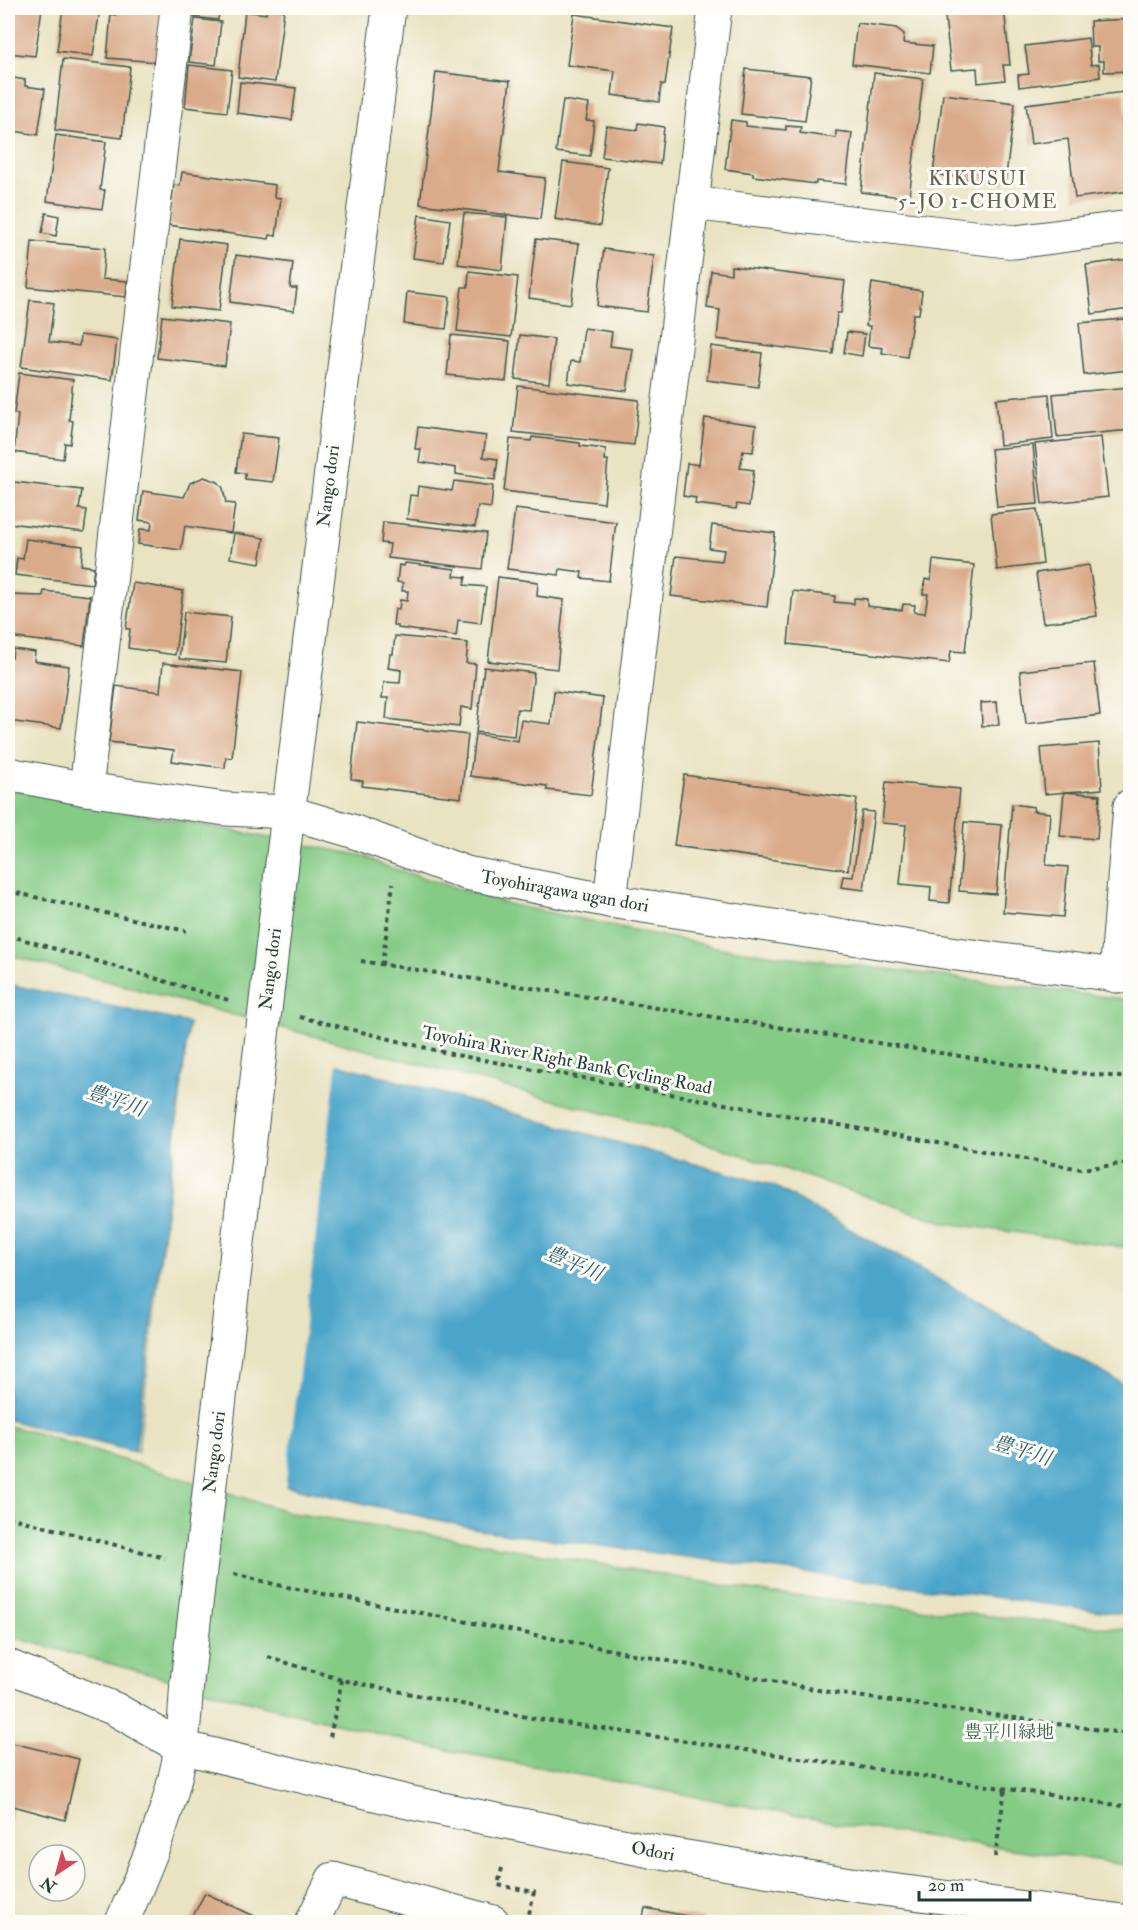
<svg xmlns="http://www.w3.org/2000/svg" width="1138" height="1930" viewBox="0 0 1138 1930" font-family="'IM FELL Double Pica','Noto Serif JP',serif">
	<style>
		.green { fill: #85cb86; stroke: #52845d; stroke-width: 1.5 }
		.water { fill: #4ca5c9; stroke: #36717e; stroke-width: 1.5 }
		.pier { fill: #e9e3c2 }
		.building { fill: #daab8a }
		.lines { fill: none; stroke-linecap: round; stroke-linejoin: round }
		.minor-casing { stroke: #3d5649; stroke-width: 35 }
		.path { stroke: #3d5649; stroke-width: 4; stroke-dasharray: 4.5 4.5; stroke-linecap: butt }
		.minor { stroke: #fff; stroke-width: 33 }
		.minor-bridge-casing { stroke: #3d5649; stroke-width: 35; stroke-linecap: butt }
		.minor-bridge { stroke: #fff; stroke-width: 33 }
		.labels { text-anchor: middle; stroke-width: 6; stroke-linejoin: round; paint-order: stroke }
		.street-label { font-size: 18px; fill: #1f3d34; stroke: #fdfcf7 }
		.park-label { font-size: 18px; fill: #386048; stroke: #fdfcf7 }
		.neighbourhood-label { font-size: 20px; letter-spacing: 1.5px; fill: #606452; stroke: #fdfcf7 }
		.water-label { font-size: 20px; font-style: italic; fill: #2f6168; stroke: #fdfcf7 }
	</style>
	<rect width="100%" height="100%" fill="#fdfcf7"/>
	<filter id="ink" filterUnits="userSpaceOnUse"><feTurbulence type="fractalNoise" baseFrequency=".0167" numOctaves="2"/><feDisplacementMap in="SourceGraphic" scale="12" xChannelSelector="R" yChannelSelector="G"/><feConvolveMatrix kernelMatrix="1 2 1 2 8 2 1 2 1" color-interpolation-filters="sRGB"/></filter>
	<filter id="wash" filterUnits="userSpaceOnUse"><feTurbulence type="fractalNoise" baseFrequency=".008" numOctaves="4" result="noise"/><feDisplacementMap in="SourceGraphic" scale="24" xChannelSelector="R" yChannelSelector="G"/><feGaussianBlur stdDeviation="1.35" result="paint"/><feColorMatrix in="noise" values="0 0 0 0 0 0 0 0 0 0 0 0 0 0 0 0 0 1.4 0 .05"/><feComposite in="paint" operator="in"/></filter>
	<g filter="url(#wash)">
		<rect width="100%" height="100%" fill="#e9e3c2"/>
		<g class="green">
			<polygon points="8,788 364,856 382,865 508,904 721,948 1130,1000 1130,1248 946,1223 667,1130 8,955"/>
			<polygon points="8,1426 33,1432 292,1513 405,1530 774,1594 1130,1630 1130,1866 853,1826 431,1747 263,1705 8,1636"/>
		</g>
		<g class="water">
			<polygon points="8,984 189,1023 135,1452 8,1420"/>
			<polygon points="190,1023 774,1186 1130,1388 1130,1615 487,1531 138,1453"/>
		</g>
		<polygon class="pier" points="190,1020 337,1061 285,1489 138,1456"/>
		<g id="blocks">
			<g class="building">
				<polygon points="8,8 42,8 35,56 8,53"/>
				<polygon points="63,8 100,8 93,56 57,51"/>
				<polygon points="115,8 162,8 157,62 107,58 111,14 115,15"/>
				<polygon points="194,8 220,8 218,20 193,17"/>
				<polygon points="267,8 284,10 275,82 238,77 245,11 266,14"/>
				<polygon points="944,8 1004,8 1010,65 1003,65 1005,80 978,83 977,68 951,70"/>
				<polygon points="574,14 673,28 665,85 661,84 659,102 612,95 615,71 567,65"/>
				<polygon points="195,19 221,22 216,65 189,62"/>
				<polygon points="1130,19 1130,71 1104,72 1104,61 1098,61 1098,47 1091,47 1090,21"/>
				<polygon points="857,23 896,28 904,34 903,43 933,46 930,73 852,64"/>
				<polygon points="1088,38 1091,65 1099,64 1100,77 1019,87 1018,75 1029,74 1025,46"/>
				<polygon points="63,59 130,67 122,138 55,130"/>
				<polygon points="189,65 232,70 227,112 185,107"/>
				<polygon points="746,69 811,76 805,121 741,114"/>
				<polygon points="436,72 510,81 499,172 545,178 540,219 420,204"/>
				<polygon points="874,73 923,79 909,198 861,192"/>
				<polygon points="8,77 25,80 25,86 45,89 38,135 8,130"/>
				<polygon points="240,82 296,88 292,120 237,113"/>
				<polygon points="1124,92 1128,127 1130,126 1130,191 1075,198 1068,139 1031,144 1026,104"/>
				<polygon points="943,94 1015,103 1005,184 933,174"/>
				<polygon points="563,100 589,104 586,120 594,121 590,156 556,152"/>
				<polygon points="731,120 746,122 746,126 786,130 786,126 801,127 800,133 836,138 836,131 852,133 846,184 816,181 816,184 753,176 753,173 725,169"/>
				<polygon points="638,123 664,127 660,164 602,157 606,126 637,130"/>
				<polygon points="56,135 106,142 100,190 105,190 102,209 47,201"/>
				<polygon points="563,162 608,168 600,226 555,219"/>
				<polygon points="182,172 275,185 274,197 281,198 276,236 270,235 269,239 168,225 174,185 180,186"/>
				<polygon points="46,213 59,216 56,236 42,233"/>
				<polygon points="464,213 507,217 502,270 458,264"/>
				<polygon points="419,215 450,220 444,262 413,258"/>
				<polygon points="180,239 227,245 219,311 172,306"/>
				<polygon points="536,239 579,244 571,304 529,298"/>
				<polygon points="32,241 105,248 102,279 127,281 126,297 28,287"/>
				<polygon points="604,249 654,256 647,312 597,306"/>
				<polygon points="236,255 293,263 290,288 297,288 294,311 230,302"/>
				<polygon points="1129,259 1130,309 1092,314 1086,265"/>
				<polygon points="731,266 845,281 841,313 837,313 833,354 717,339 720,310 707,308 711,271 731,274"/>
				<polygon points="469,271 518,277 511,337 457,331 462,287 468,287"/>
				<polygon points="872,283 922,291 919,314 913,314 907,357 882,353 883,348 868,346 870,326 866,326"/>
				<polygon points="407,292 450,297 446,329 404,324"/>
				<polygon points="30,300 54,303 49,342 79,346 80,335 117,340 112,380 21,367"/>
				<polygon points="162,316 230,324 225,366 157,358"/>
				<polygon points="1124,319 1129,370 1084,375 1079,323"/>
				<polygon points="584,328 612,332 610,346 633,349 627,391 568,383 571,361 580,362"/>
				<polygon points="847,332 865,334 862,356 844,353"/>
				<polygon points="451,335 510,341 506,381 447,375"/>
				<polygon points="520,335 554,339 549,383 515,379"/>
				<polygon points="711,346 762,353 758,387 707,380"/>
				<polygon points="19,373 73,380 69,420 73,421 70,444 65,443 63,459 14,452 18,414 14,414"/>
				<polygon points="518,386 639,400 634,445 513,432"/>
				<polygon points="1130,387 1130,430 1057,437 1053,394"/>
				<polygon points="1049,394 1053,439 1000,445 996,399"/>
				<polygon points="705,418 756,425 753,452 743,451 740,468 754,470 749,506 737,504 736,509 695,504 696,498 683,496 687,463 699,465"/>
				<polygon points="418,427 486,436 483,457 498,459 495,480 456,474 456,468 419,462 421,449 415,449"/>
				<polygon points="241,434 279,438 273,482 245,479 245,473 236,472"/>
				<polygon points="532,437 580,443 580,446 606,449 605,460 608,460 604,503 504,491 510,439 531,441"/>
				<polygon points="1101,437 1108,497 1042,504 1035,444"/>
				<polygon points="1033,445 1038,504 997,507 991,449"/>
				<polygon points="204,477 218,482 223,488 226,503 235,504 231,533 185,526 181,550 138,544 140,529 151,530 152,522 139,520 143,491 184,497 190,483"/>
				<polygon points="454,481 493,486 491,508 478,506 475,527 407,519 410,495 417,496 418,486 452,491"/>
				<polygon points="14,482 82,490 79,509 87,510 84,532 9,523"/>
				<polygon points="515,509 616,522 609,581 581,578 582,572 560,569 559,575 507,569"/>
				<polygon points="1037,509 1043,564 997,570 991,514"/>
				<polygon points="383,522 486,533 482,569 388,558 390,544 381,543"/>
				<polygon points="712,525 775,533 767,607 671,596 676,556 722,561 724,550 709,548"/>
				<polygon points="234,533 264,538 260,563 230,558"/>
				<polygon points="26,539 83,546 81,565 94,567 92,584 15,575 17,558 23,559"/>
				<polygon points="933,560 974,565 965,652 951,651 949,663 788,644 793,591 835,596 834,602 854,604 854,598 867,599 867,606 902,610 903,604 915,605 914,612 925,613 928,594 923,594 925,579 931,580"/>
				<polygon points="405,563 455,569 454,576 466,577 464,585 486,587 481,623 458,620 456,636 398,628 398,626 393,625 395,609 399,610 400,600 407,601 408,591 402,591 403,583 397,582 399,565 404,566"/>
				<polygon points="1089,565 1097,616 1043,623 1036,573"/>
				<polygon points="498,577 538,582 537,596 564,600 557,669 488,661"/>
				<polygon points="133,583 183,591 175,655 128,648 130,629 126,629"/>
				<polygon points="44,591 90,596 84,646 8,637 8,595 43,596"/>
				<polygon points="184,612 231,617 226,663 179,659"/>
				<polygon points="395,636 468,643 466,663 476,664 472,709 461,707 459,727 386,719 388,698 382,698 384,682 400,683 401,670 388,668 390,654 393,654"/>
				<polygon points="13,649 35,652 34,661 69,666 61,728 8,721 8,657 12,658"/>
				<polygon points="163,663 242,672 232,758 226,757 225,768 172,761 174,750 109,742 116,686 160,692"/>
				<polygon points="1094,663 1100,715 1026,724 1020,671"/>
				<polygon points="484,667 534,673 529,710 517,709 514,736 476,732"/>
				<polygon points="554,691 603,698 591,795 547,790 547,786 470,776 475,734 518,741 521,720 551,724"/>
				<polygon points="997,702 999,725 982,726 981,703"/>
				<polygon points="357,722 468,735 461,798 362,786 363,781 351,779"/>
				<polygon points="1099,743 1102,789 1045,794 1041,748"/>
				<polygon points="684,775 857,799 848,870 674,846"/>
				<polygon points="886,782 960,789 949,903 930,901 931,887 900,884 906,825 882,823"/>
				<polygon points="1064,792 1100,795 1097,839 1060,836"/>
				<polygon points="1012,804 1034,807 1033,811 1050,813 1046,865 1068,867 1063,917 1003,912"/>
				<polygon points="862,811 874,812 864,890 841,887 843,876 853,877"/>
				<polygon points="964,822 1002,825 996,894 959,891"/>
				<polygon points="8,1742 79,1759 65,1820 13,1806 9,1822 8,1821"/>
				<polygon points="205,1893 267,1922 190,1922"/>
				<polygon points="645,1908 704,1919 703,1922 642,1922"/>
			</g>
		</g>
	</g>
	<g filter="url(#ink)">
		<use href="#blocks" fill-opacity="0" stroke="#3d5649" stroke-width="1.5"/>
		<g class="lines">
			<defs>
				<g id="minor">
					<polyline points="692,203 1015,242 1130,227"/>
					<polyline points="8,774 86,789 225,809 287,812 352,831 466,873 610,901 957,954 1130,977"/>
					<polyline points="86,789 177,8"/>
					<polyline points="283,855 389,8"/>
					<polyline points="610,901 715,8"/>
					<polyline points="1116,976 1130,806"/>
					<polyline points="8,1666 115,1709 181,1747 412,1803 656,1852 868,1887 1130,1922"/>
					<path d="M122,1922c24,-56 50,-114 59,-175 4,-21 4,-43 6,-65"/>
					<polyline points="312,1922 333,1879 493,1922"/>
				</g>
			</defs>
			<use href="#minor" class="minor-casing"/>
			<g class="path">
				<polyline points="8,891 186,931"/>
				<polyline points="8,935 232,1001"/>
				<polyline points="361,961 1048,1070 1130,1078"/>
				<polyline points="382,965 393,883"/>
				<polyline points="300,1017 451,1054 1081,1169 1130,1163"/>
				<polyline points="8,1517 165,1558"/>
				<polyline points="234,1574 282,1586 834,1693 1130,1734"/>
				<polyline points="268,1657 342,1680 537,1719 1130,1807"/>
				<polyline points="330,1737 342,1680"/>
				<polyline points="995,1857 1005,1789"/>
				<polyline points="502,1868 498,1885 534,1892 529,1914"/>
			</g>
			<use href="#minor" class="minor"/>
			<defs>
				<polyline id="minor-bridge" points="187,1682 283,855"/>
			</defs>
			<use href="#minor-bridge" class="minor-bridge-casing"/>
			<use href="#minor-bridge" class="minor-bridge"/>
		</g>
	</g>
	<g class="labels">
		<g class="street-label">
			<text transform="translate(328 486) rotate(-83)" y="6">Nango dori</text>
			<text transform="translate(565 891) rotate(10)" y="6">Toyohiragawa ugan dori</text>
			<text transform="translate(270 969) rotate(-83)" y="6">Nango dori</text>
			<text transform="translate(567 1060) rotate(11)" y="6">Toyohira River Right Bank Cycling Road</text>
			<text transform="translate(214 1452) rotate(-83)" y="6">Nango dori</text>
			<text transform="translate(653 1851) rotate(10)" y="6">Odori</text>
		</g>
		<g class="park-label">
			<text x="1009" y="1738">豊平川緑地</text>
		</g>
		<g class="neighbourhood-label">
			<text x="978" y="185">KIKUSUI<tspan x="978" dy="23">5-JO 1-CHOME</tspan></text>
		</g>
		<g class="water-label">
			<text transform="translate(116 1100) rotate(19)" y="7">豊平川</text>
			<text transform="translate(574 1263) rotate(23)" y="7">豊平川</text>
			<text transform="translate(1022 1450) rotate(17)" y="7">豊平川</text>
		</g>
	</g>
	<rect width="1138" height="1930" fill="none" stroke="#fdfcf7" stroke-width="30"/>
	<g transform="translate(57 1873) rotate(216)"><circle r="28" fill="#fdfcf7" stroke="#a4b0a9" stroke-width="1.5"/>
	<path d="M0-4.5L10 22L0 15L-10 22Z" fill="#d1495b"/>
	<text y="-9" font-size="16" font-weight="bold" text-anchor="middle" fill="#1f3d34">N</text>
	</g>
	<path d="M919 1891v9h111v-9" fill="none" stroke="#1f3d34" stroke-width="3"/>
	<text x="928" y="1891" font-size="18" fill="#1f3d34" stroke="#fdfcf7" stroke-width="4.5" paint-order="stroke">20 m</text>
</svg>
